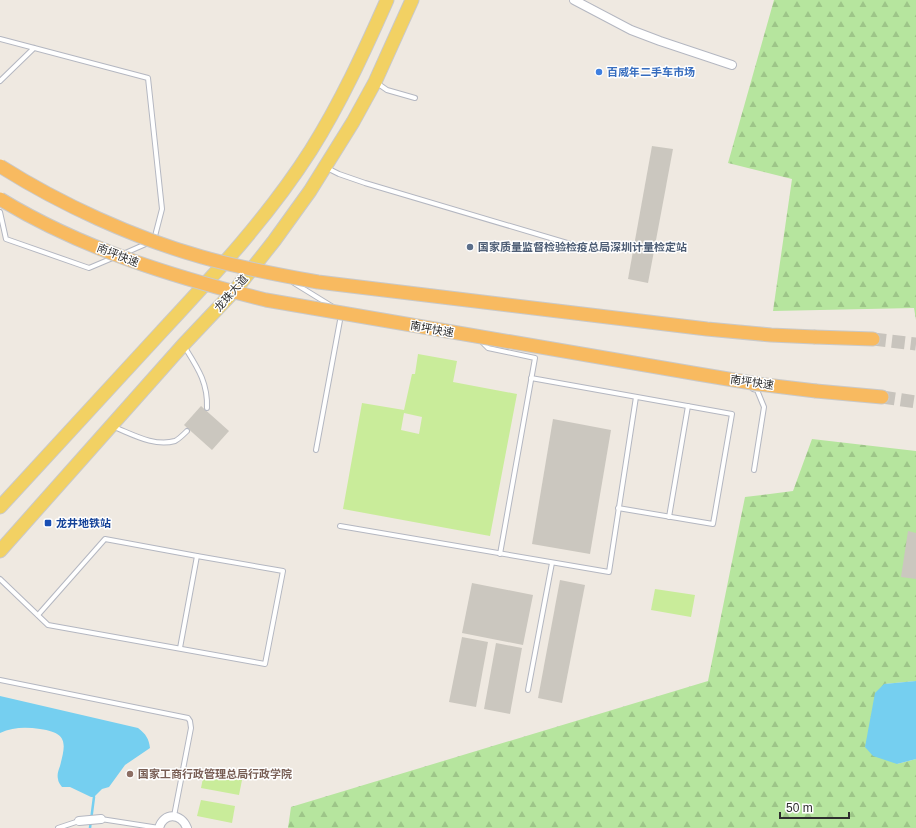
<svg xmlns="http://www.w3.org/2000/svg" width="916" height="828" viewBox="0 0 916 828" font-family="Arial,'Noto Sans SC',sans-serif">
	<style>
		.forest { fill: url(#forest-firs) }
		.pitch { fill: #c9ec9a; fill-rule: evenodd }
		.water { fill: #75cff0 }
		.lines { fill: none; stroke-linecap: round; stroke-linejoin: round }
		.stream { stroke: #75cff0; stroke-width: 2.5 }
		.building { fill: #cbc7bf }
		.trunk-tunnel { stroke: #c8c4bd; stroke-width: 13; stroke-dasharray: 13 6; stroke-linecap: butt }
		.service-casing { stroke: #b4b7c1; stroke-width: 6 }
		.minor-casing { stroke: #b4b7c1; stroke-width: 10 }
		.primary-casing { stroke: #c9c9c9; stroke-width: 15 }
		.trunk-casing { stroke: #c9c9c9; stroke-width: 15 }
		.service { stroke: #fff; stroke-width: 4 }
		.minor { stroke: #fff; stroke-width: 8 }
		.primary { stroke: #f2d163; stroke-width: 13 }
		.trunk { stroke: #f8ba60; stroke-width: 13 }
		.trunk-bridge-casing { stroke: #c9c9c9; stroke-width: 15; stroke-linecap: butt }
		.trunk-bridge { stroke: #f8ba60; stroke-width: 13 }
		.shop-dot { fill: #3f7fe0; stroke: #fff; stroke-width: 1.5 }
		.service-dot { fill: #5c6f8a; stroke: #fff; stroke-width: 1.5 }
		.transit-dot { fill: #1a4fb4; stroke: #fff; stroke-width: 1.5 }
		.education-dot { fill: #8d6e63; stroke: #fff; stroke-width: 1.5 }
		.labels { text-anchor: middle; stroke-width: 3; stroke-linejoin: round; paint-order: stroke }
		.shop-label { font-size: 11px; font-weight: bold; fill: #366cbe; stroke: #fff; text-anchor: start }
		.service-label { font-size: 11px; font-weight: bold; fill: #4e5e75; stroke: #fff; text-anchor: start }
		.street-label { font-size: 11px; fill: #2e2e2e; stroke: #fff }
		.transit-label { font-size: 11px; font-weight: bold; fill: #164399; stroke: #fff; text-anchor: start }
		.education-label { font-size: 11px; font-weight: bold; fill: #785e54; stroke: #fff; text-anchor: start }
	</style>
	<defs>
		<pattern id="forest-firs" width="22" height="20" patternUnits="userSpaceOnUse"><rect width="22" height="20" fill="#b6e59e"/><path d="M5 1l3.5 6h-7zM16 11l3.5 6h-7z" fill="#9dc588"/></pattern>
	</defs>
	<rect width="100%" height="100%" fill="#efe9e1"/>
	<g class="forest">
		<polygon points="774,0 916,0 916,320 914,308 773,311 792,179 728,163"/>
		<polygon points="812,439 916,451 916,681 884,684 897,764 916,759 916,828 288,828 291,807 708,681 745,497 793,491"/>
	</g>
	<g class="pitch">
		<path d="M418,354l39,7 -4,21 64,12 -27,142 -147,-27 19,-106 42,7 8,-36h3zM404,413l18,4 -3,17 -18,-4z"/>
		<polygon points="655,589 695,595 691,617 651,610"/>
		<polygon points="205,768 243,775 239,795 201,788"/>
		<polygon points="201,800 235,806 232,823 197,816"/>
	</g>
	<g class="water">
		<polygon points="916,681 916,759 897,764 873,756 865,747 875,693 884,684"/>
		<path d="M0,696l138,32c8,6 11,11 12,20l-25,17 -16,22 -7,2 -8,8h-3l-21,-10h-8c-2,-3 -4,-5 -4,-8 -1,-4 0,-8 2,-13 6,-23 8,-33 -20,-37 -14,-2 -27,-2 -40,4z"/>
	</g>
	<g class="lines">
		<polyline class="stream" points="90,828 94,797"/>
	</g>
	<g class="building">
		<polygon points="652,146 673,149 648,283 628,279"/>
		<polygon points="201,406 229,431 212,450 184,425"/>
		<polygon points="553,419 611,430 590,554 532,544"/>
		<polygon points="908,531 916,533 916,579 901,577"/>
		<polygon points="560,580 585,585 562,703 538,698"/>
		<polygon points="472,583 533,595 523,645 462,633"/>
		<polygon points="462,637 488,642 476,707 449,702"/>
		<polygon points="496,643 522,648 510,714 484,709"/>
	</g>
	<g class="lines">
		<g class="trunk-tunnel">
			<polyline points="873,339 916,344"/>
			<polyline points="882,397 916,402"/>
		</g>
		<defs>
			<g id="service">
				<polyline points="0,39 148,78 162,209 154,240"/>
				<polyline points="0,81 34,48"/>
				<polyline points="377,83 387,90 415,98"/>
				<polyline points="327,168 339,174 365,183 584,248"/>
				<polyline points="0,212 6,239 89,268 115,257"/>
				<polyline points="123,254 148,243"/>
				<polyline points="294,283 333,307"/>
				<polyline points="481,341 488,348 535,358 500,554"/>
				<path d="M184,346c13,21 24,36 23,62"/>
				<polyline points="531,378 732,414 713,524 618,508"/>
				<polyline points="753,389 757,390 764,407 754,470"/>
				<path d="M114,427c18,7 40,20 61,14 4,-2 9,-7 12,-10"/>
				<polyline points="316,450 341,315"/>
				<polyline points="669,517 688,406"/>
				<polyline points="340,526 609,572 636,397"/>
				<polyline points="0,579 48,625 265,664 283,571 197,556"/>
				<polyline points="38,615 105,539 197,556 180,648"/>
				<polyline points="0,680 188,718 190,721 191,728 174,816"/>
				<polyline points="528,690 552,563"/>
				<polyline points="101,819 159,828"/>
				<polyline points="58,828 79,821"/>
			</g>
			<g id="minor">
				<polyline points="574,0 631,30 660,41 732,65"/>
				<polyline points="79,821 101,819"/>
				<path d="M159,828c5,-16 22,-15 28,0"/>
			</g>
			<g id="primary">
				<path d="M0,507c54,-58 108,-117 162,-176 53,-57 107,-115 149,-181 30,-48 53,-98 76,-150"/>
				<polyline points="0,551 183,345 236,289 274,241 310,191 353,122 375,82 412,0"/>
			</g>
			<g id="trunk">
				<polyline points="815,337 873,339"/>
				<polyline points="816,391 882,397"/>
			</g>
		</defs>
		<use href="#service" class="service-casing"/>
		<use href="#minor" class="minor-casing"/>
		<use href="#primary" class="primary-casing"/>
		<use href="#trunk" class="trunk-casing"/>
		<use href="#service" class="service"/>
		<use href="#minor" class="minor"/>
		<use href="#primary" class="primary"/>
		<use href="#trunk" class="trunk"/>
		<defs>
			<g id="trunk-bridge">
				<path d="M0,166c60,38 134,72 202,91 38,11 77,18 116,25l389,47 64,6 44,2"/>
				<path d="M0,199c82,50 174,78 266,101l432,74 60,10 58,7"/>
			</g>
		</defs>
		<use href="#trunk-bridge" class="trunk-bridge-casing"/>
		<use href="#trunk-bridge" class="trunk-bridge"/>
	</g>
	<circle class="shop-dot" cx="599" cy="72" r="4"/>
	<circle class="service-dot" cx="470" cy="247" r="4"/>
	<rect class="transit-dot" x="44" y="519" width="8" height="8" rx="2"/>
	<circle class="education-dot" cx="130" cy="774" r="4"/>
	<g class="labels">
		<g class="shop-label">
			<text x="607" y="76">百威年二手车市场</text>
		</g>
		<g class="service-label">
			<text x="478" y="251">国家质量监督检验检疫总局深圳计量检定站</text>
		</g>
		<g class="street-label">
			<text transform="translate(118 255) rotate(21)" y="4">南坪快速</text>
			<text transform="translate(231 293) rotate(-49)" y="4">龙珠大道</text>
			<text transform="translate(432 329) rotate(10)" y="4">南坪快速</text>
			<text transform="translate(752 382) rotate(8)" y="4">南坪快速</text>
		</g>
		<g class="transit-label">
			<text x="56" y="527">龙井地铁站</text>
		</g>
		<g class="education-label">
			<text x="138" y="778">国家工商行政管理总局行政学院</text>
		</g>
	</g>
	<path d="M780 812v6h69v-6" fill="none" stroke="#2e2e2e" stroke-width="2"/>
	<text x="786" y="812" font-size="12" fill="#2e2e2e" stroke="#ffffff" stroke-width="3" paint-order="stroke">50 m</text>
</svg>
